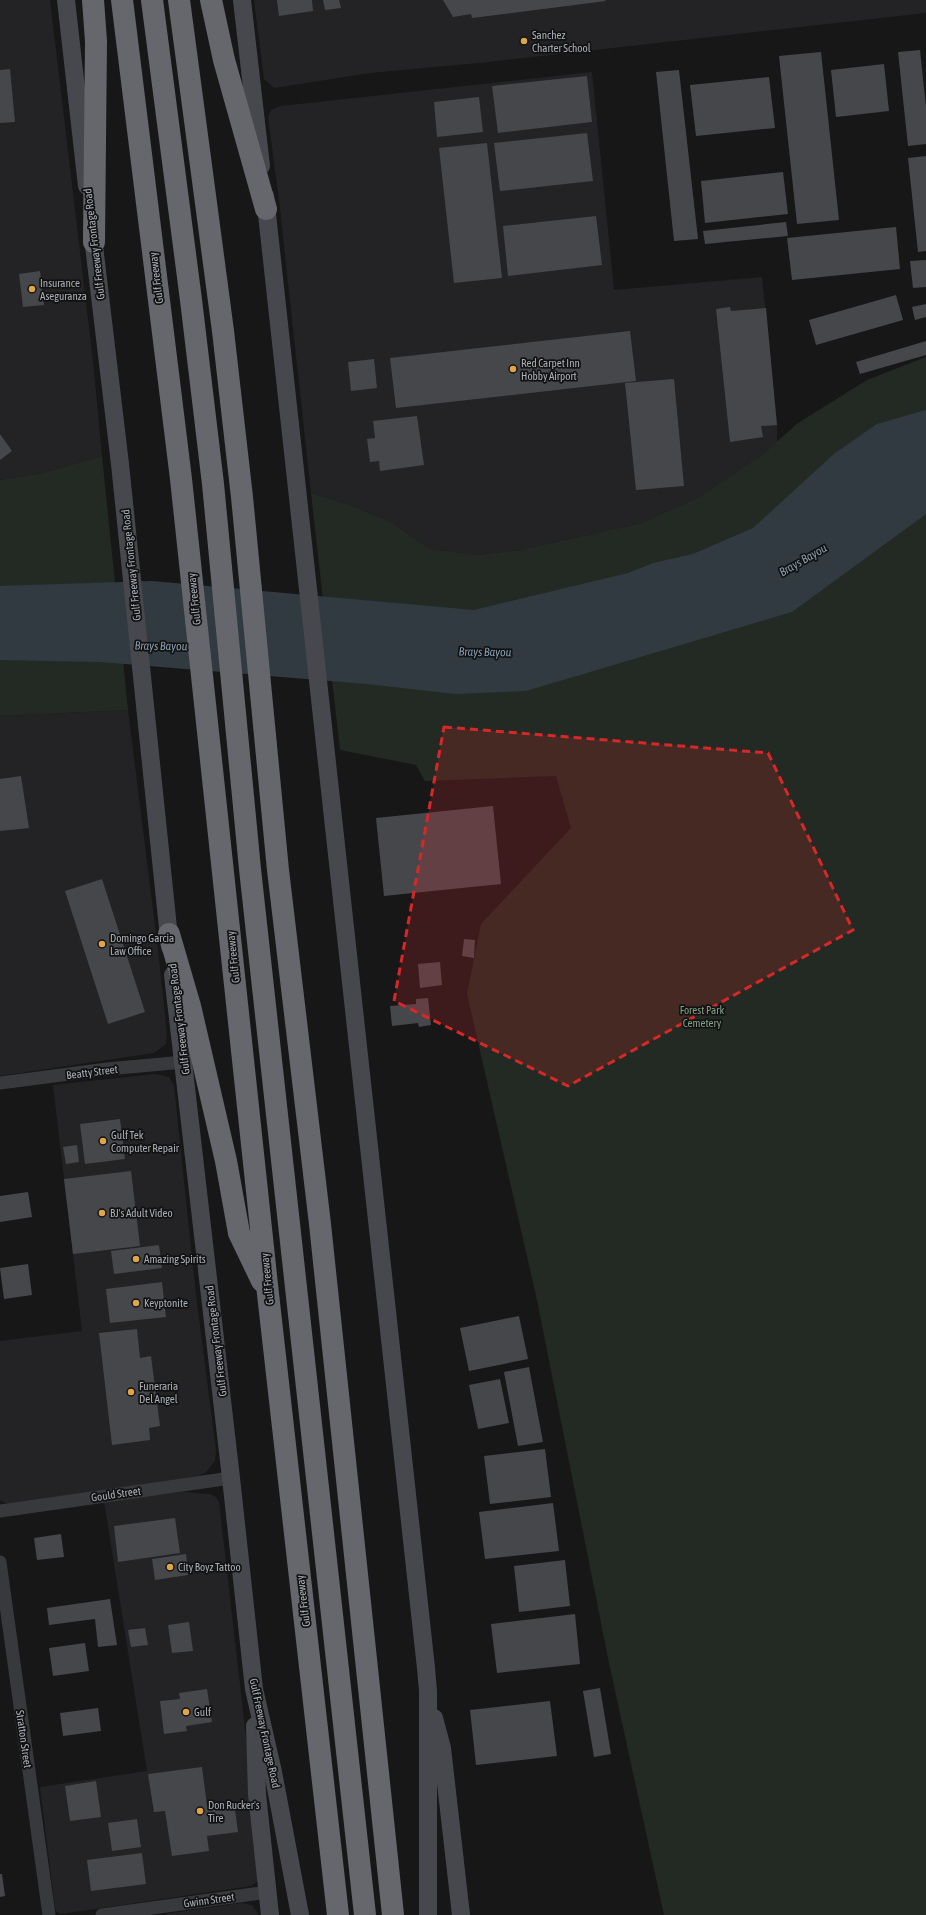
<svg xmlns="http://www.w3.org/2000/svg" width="926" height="1915" viewBox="0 0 926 1915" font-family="'Asap Condensed',sans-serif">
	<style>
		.built { fill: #232325 }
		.green { fill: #232a24 }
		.water { fill: #313a40 }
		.building { fill: #46474b }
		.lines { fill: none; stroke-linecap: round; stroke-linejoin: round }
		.minor { stroke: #38393d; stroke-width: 13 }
		.secondary { stroke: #46484d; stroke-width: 18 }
		.motorway { stroke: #65676d; stroke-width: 22 }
		.marked { fill: #d62828; fill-opacity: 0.2; stroke: #d62828; stroke-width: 3; stroke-dasharray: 8 5; stroke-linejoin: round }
		.poi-dot { fill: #dfa648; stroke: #121213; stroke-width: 1.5 }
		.labels { text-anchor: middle; stroke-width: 3.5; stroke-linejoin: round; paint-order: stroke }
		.poi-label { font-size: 11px; fill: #aaafb7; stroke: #121213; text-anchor: start }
		.street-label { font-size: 11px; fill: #aaafb7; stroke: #121213 }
		.park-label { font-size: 11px; fill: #83a084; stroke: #121213 }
		.water-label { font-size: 12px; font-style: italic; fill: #859dae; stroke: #121213 }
	</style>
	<rect width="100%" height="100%" fill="#171718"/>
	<g class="built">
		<polygon points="0,0 50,0 93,361 102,456 42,473 0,480"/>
		<polygon points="254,0 926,0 926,13 478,63 370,73 274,88 264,79"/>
		<polygon points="592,72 614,290 762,277 777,425 777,442 763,454 699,497 641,523 520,550 478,555 430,549 391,522 347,504 311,493 279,200 268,117 271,110 281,106"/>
		<polygon points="128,710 158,950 167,1035 166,1044 154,1053 0,1076 0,716"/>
		<polygon points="155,1074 169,1077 174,1086 196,1295 216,1450 215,1461 206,1472 198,1476 8,1504 0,1500 0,1341 82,1331 53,1085"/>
		<polygon points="182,1492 210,1494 216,1497 219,1502 249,1763 258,1881 251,1886 61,1914 57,1912 55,1908 40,1787 147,1771 104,1501"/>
		<polygon points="242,1903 252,1905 259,1915 166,1915 165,1914"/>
	</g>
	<g class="green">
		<polygon points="926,357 926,1915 664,1915 609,1663 537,1300 467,994 481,924 571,828 556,776 425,781 416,765 340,750 311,493 347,504 391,522 430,549 478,555 520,550 641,523 699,497 763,454 798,423 867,380"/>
		<polygon points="102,456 128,710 0,716 0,480 42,473"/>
	</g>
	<polygon class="water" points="926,410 926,514 792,612 526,691 455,694 367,684 100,662 0,660 0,586 152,581 474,610 628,573 653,563 693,554 753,528 835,453 877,424"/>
	<g class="building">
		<polygon points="277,0 312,0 313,11 279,16"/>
		<polygon points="323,0 339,0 341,8 325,10"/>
		<polygon points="443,0 605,0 606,1 472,18 471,14 453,17"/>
		<polygon points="920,50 926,107 926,144 908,146 898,52"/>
		<polygon points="821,52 839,220 797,224 779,56"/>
		<polygon points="884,64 889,111 836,117 831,70"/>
		<polygon points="10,69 15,122 0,123 0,70"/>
		<polygon points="679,70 698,239 674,241 656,72"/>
		<polygon points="587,76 592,122 498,133 492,86"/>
		<polygon points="769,77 775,128 696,136 690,85"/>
		<polygon points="479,97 483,132 437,137 434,102"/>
		<polygon points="587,133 593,181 500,191 494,143"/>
		<polygon points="487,143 502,278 454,283 439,148"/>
		<polygon points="926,156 926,251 918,252 908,158"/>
		<polygon points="783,172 788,214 705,223 701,181"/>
		<polygon points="596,216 602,265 508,276 503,226"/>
		<polygon points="786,222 788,236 705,244 703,231"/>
		<polygon points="896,227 900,269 792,280 787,238"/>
		<polygon points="926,260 926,287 913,288 910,261"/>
		<polygon points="40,271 44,305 23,307 19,274"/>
		<polygon points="896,295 903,320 816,345 809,320"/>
		<polygon points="926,304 926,317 915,320 912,307"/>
		<polygon points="730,307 731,311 766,308 777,425 761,426 763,437 730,442 716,309"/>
		<polygon points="630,331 636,381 396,408 390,358"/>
		<polygon points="926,341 926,355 860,374 856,362"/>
		<polygon points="374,359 377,388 351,391 348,362"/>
		<polygon points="674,379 684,486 636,490 625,383"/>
		<polygon points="417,416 424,465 380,471 379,461 370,462 367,439 375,438 373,421"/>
		<polygon points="0,434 12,451 0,460"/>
		<polygon points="21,776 29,828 0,831 0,779"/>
		<polygon points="493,806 501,884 384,896 376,818"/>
		<polygon points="102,879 145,1012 108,1024 65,891"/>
		<polygon points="464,939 475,940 474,958 462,956"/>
		<polygon points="440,962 442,985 420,988 418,964"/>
		<polygon points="428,998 431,1025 419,1027 418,1023 392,1026 390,1006 416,1004 416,999"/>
		<polygon points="120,1119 125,1159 85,1164 80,1124"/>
		<polygon points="77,1145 79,1162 66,1164 63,1147"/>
		<polygon points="131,1171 140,1246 73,1254 64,1179"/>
		<polygon points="28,1192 32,1217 0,1222 0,1196"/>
		<polygon points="159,1245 162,1268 114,1274 111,1251"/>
		<polygon points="28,1264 32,1295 4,1299 0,1268"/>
		<polygon points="162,1282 166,1317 110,1323 106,1289"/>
		<polygon points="519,1316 528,1359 469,1371 460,1328"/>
		<polygon points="137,1329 140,1358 151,1356 160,1426 149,1428 150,1440 112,1445 99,1333"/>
		<polygon points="529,1367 543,1442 518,1446 504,1372"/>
		<polygon points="500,1379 509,1423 478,1429 469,1385"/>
		<polygon points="545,1449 551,1497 490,1504 484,1456"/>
		<polygon points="553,1503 559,1551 485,1559 479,1512"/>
		<polygon points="175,1518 180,1553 118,1562 114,1526"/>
		<polygon points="61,1534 64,1557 37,1560 34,1538"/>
		<polygon points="186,1554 188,1575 155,1580 152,1559"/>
		<polygon points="565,1560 570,1606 519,1612 514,1566"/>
		<polygon points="110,1599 117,1645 98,1647 95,1619 49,1625 47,1608"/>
		<polygon points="575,1614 580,1664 497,1673 491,1624"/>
		<polygon points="189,1622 193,1651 172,1653 168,1625"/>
		<polygon points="145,1628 148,1645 131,1647 128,1630"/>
		<polygon points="85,1643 89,1671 53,1676 49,1648"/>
		<polygon points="600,1688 611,1754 594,1757 583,1691"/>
		<polygon points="207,1689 212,1722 186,1726 187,1731 164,1734 160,1701 180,1699 179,1693"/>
		<polygon points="550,1701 557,1756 476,1765 470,1710"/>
		<polygon points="98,1708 101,1731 63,1736 60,1713"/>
		<polygon points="202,1767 207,1805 234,1802 238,1832 207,1836 209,1851 172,1856 165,1811 154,1812 148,1774"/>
		<polygon points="96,1781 101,1817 70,1821 65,1786"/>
		<polygon points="137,1819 141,1847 112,1851 108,1823"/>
		<polygon points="142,1853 146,1884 91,1891 87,1860"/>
		<polygon points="0,1874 2,1874 5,1896 0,1897"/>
	</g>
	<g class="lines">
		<g class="minor">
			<polyline points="0,1083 107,1069 184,1062"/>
			<polyline points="0,1511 231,1478"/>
			<polyline points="0,1562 49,1915"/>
			<polyline points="102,1915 268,1892"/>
		</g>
		<g class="secondary">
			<polyline points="66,0 87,186"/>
			<polyline points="242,0 261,166"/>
			<polyline points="265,196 426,1668 428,1691 428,1915"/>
			<polyline points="92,229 120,464 170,947"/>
			<polyline points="173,975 231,1478 254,1689 273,1772 300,1915"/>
			<polyline points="434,1718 442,1748 461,1915"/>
			<polyline points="255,1726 257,1794 270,1915"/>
		</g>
		<g class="motorway">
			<polyline points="93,0 96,41 94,242"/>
			<polyline points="122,0 181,479 268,1294 338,1915"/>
			<polyline points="152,0 191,300 213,484 250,869 365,1915"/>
			<polyline points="179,0 223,331 242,497 278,870 320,1224 393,1915"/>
			<polyline points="211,0 224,60 266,209"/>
			<polyline points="169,934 190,1006 226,1161 239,1233 262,1281"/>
		</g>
	</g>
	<path class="marked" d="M444,727l324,26 85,177 -285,156 -174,-85z"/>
	<g class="poi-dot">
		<circle cx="524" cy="41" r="4"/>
		<circle cx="32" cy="289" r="4"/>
		<circle cx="513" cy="369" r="4"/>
		<circle cx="102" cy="944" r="4"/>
		<circle cx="103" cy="1141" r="4"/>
		<circle cx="102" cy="1213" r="4"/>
		<circle cx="136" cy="1259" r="4"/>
		<circle cx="136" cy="1303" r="4"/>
		<circle cx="131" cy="1392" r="4"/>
		<circle cx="170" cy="1567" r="4"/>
		<circle cx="186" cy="1712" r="4"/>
		<circle cx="200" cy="1811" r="4"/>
	</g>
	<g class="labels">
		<g class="poi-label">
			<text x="532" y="39">Sanchez<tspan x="532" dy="13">Charter School</tspan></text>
			<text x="40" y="287">Insurance<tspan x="40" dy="13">Aseguranza</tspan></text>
			<text x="521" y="367">Red Carpet Inn<tspan x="521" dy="13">Hobby Airport</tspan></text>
			<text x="110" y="942">Domingo Garcia<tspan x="110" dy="13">Law Office</tspan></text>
			<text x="111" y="1139">Gulf Tek<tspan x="111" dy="13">Computer Repair</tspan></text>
			<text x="110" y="1217">BJ's Adult Video</text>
			<text x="144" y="1263">Amazing Spirits</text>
			<text x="144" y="1307">Keyptonite</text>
			<text x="139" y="1390">Funeraria<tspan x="139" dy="13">Del Angel</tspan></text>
			<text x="178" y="1571">City Boyz Tattoo</text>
			<text x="194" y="1716">Gulf</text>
			<text x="208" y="1809">Don Rucker's<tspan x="208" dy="13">Tire</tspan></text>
		</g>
		<g class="street-label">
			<text transform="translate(94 244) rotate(-97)" y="4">Gulf Freeway Frontage Road</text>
			<text transform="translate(156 278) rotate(-97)" y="4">Gulf Freeway</text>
			<text transform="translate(131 565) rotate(-96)" y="4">Gulf Freeway Frontage Road</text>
			<text transform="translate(194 599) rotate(-96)" y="4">Gulf Freeway</text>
			<text transform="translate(233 957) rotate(-96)" y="4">Gulf Freeway</text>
			<text transform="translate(179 1019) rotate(-97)" y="4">Gulf Freeway Frontage Road</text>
			<text transform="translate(92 1072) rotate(-7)" y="4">Beatty Street</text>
			<text transform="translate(267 1279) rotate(-96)" y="4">Gulf Freeway</text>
			<text transform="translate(216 1341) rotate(-97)" y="4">Gulf Freeway Frontage Road</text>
			<text transform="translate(116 1494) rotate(-8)" y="4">Gould Street</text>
			<text transform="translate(303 1601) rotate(-97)" y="4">Gulf Freeway</text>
			<text transform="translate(265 1733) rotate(78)" y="4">Gulf Freeway Frontage Road</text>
			<text transform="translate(24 1739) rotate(82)" y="4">Stratton Street</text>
			<text transform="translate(209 1900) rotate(-8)" y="4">Gwinn Street</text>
		</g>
		<g class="park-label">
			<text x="702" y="1014">Forest Park<tspan x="702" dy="13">Cemetery</tspan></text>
		</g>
		<g class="water-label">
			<text transform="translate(803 560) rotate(-30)" y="4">Brays Bayou</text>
			<text transform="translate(161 646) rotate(1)" y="4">Brays Bayou</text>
			<text transform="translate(485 652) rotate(1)" y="4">Brays Bayou</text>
		</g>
	</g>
</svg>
